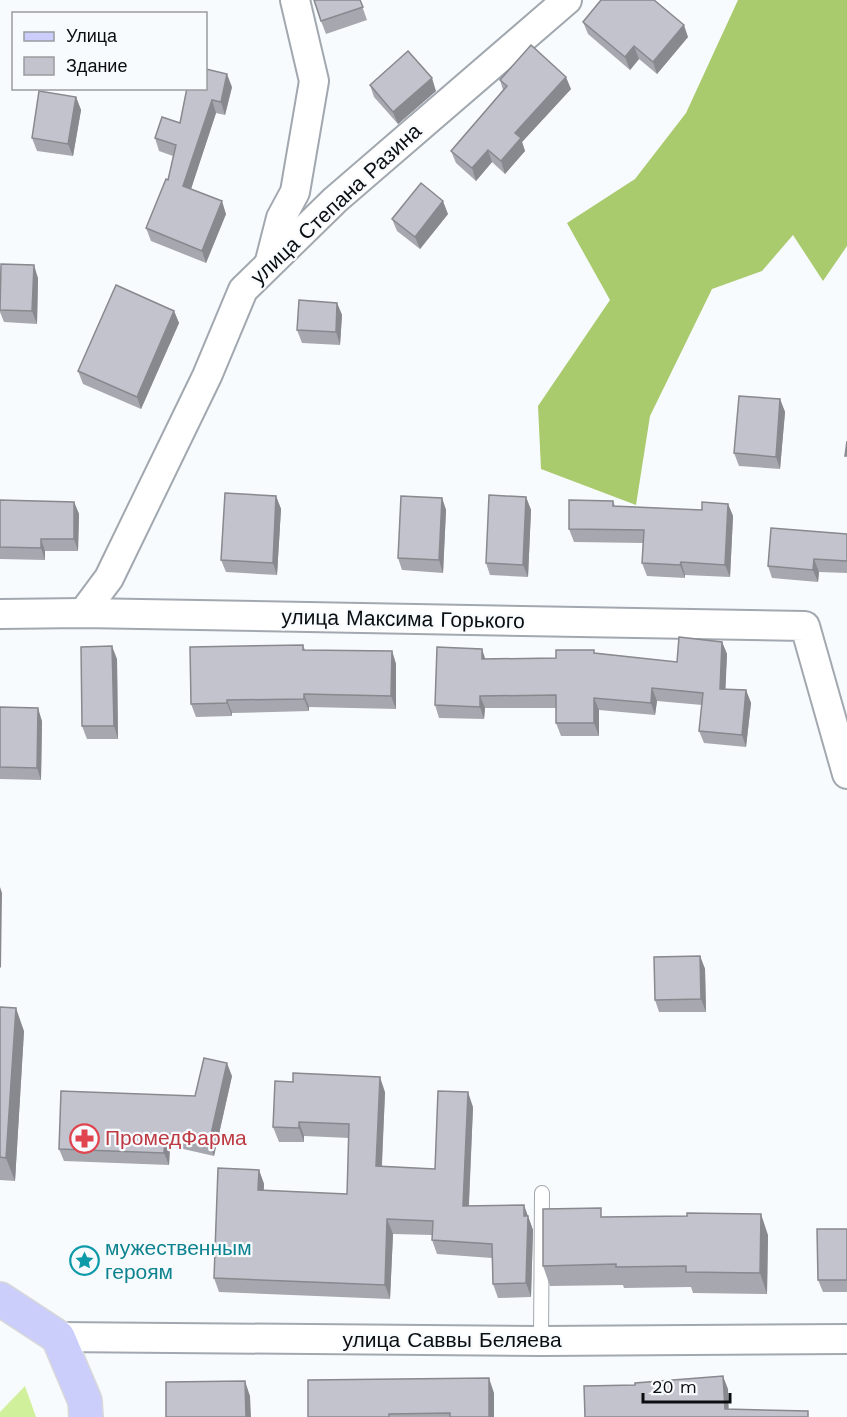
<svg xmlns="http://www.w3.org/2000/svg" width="847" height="1417" viewBox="0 0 847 1417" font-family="'Work Sans',sans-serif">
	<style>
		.green { fill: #d0f09b }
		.forest { fill: #a9ca6d }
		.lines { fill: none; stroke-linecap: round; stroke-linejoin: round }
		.lane-casing { stroke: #a1a8af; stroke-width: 16 }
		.street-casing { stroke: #a1a8af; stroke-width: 32 }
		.primary-casing { stroke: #d8d8d9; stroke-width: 36 }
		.lane { stroke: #fff; stroke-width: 14 }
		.street { stroke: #fff; stroke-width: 28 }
		.primary { stroke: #cbcefa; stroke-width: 33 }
		.wall { fill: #a7a8af }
		.shaded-wall { fill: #88888f }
		.building { fill: #c2c3cc; stroke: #88888f; stroke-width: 1.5 }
		.labels { text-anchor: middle; stroke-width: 4.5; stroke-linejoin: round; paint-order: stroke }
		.street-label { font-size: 21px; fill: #0b0e10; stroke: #f8fbfe }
		.health-label { font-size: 21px; fill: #be3a42; stroke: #f8fbfe; text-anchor: start }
		.culture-label { font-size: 21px; fill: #0d838f; stroke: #f8fbfe; text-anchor: start }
	</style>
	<rect width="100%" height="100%" fill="#f8fbfe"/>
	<polygon class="green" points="25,1386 36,1417 0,1417 0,1412"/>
	<polygon class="forest" points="738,0 847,0 847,246 823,281 793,235 762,271 712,289 650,416 636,505 541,469 538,406 610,300 567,223 635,179 686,113"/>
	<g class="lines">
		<defs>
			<polyline id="lane" points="541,1341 542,1193"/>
			<g id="street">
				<polyline points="270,261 281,218 295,192 314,81 295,0"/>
				<polyline points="83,613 109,578 207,376 243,290 335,200 567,0"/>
				<polyline points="0,614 83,613 805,626 847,774"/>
				<polyline points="58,1337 541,1341 847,1339"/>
			</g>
			<polyline id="primary" points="0,1299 58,1337 85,1401 86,1417"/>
		</defs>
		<use href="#lane" class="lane-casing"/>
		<use href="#street" class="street-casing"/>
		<use href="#primary" class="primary-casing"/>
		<use href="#lane" class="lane"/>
		<use href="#street" class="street"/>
		<use href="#primary" class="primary"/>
	</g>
	<g class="wall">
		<polygon points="360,0 367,20 326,34 321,21"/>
		<polygon points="583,22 688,37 657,74 639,59 630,70 588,34"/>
		<polygon points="500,80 571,89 522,142 525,151 505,174 492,162 476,181 456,163 451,151 503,90"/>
		<polygon points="370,85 436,91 398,124 374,97"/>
		<polygon points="232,87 225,115 216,113 191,189 226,214 206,263 151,241 146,228 168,180 173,156 159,151 155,138 180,123"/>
		<polygon points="76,97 81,110 73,156 37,151 32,138"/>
		<polygon points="448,214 420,249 397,231 392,219"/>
		<polygon points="38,278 37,324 4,322 0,312 0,288"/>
		<polygon points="337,303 342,315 340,345 302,343 297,330"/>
		<polygon points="174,311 179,323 141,409 83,384 78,371"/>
		<polygon points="780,399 785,412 780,469 739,466 734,453"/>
		<polygon points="276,496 281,509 277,575 226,572 221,560"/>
		<polygon points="526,497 531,510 528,577 490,575 486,563"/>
		<polygon points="442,498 446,510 443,573 402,570 398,558"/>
		<polygon points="0,500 74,502 79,514 78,551 45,551 45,560 0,559"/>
		<polygon points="613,501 615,506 702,510 728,504 733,516 730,577 685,575 685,578 647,576 642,563 643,543 574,542 569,529"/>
		<polygon points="847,534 847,573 819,572 818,582 772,578 768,566"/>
		<polygon points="722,642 727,654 725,689 746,690 751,703 746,747 704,743 699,731 702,705 657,701 655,715 599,710 599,736 561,736 556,723 556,708 485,708 484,719 439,718 435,705 486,659 556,658 595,653 677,662"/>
		<polygon points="303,645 305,650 392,651 396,664 396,709 309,707 309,711 232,713 232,716 196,717 191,704"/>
		<polygon points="117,659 118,739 87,739 82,726"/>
		<polygon points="0,707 42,721 41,780 0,779"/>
		<polygon points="700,956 705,969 706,1012 659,1012 655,1000"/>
		<polygon points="0,1007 24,1031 15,1181 0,1180"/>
		<polygon points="232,1076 214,1156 170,1146 169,1165 64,1161 59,1149 195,1096"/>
		<polygon points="385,1092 382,1166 435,1169 473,1107 469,1206 529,1219 533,1230 531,1297 498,1298 493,1284 492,1258 437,1254 432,1240 432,1235 393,1234 390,1299 219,1292 214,1278 259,1170 264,1184 264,1191 347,1194 349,1138 304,1136 304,1142 279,1142 273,1127"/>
		<polygon points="847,1229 847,1292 823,1292 818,1280"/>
		<polygon points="768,1235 767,1294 693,1293 691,1287 624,1288 623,1285 550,1286 543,1266"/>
		<polygon points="494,1393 494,1417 308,1417"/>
	</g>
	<g class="shaded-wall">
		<polygon points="684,25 688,37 657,74 653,62"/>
		<polygon points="634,46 639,59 630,70 625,57"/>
		<polygon points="227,74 232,87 225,115 221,102"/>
		<polygon points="566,77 571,89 522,142 525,151 505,174 501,161 515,133"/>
		<polygon points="432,78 436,91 398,124 393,112"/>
		<polygon points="76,97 81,110 73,156 68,144"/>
		<polygon points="212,100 216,113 188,198 183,186"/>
		<polygon points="488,150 492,162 476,181 472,168"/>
		<polygon points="222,201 226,214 206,263 202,251"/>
		<polygon points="443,201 448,214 420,249 415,237"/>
		<polygon points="34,265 38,278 37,324 32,311"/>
		<polygon points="337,303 342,315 340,345 336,332"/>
		<polygon points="174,311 179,323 141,409 137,397"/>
		<polygon points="780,399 785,412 780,469 776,457"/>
		<polygon points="276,496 281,509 277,575 273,563"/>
		<polygon points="526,497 531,510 528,577 523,565"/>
		<polygon points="442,498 446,510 443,573 439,560"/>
		<polygon points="74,502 79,514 78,551 74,539"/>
		<polygon points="728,504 733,516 730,577 725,565"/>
		<polygon points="41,539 45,551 45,560 41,548"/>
		<polygon points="814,559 819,572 818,582 813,570"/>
		<polygon points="681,562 685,575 685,578 680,565"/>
		<polygon points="722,642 727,654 725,701 720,689"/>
		<polygon points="112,646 117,659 118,739 114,726"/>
		<polygon points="482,649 486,661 482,659"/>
		<polygon points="392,651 396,664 396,709 391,696"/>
		<polygon points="652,688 657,701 655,715 651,703"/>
		<polygon points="746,690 751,703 746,747 742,735"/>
		<polygon points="304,694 309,707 309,711 304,699"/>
		<polygon points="480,696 485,708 484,719 480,707"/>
		<polygon points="594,698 599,710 599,736 594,723"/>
		<polygon points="227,700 232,713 232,716 227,703"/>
		<polygon points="38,708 42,721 41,780 37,768"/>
		<polygon points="0,887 2,893 1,968 0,967"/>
		<polygon points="700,956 705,969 706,1012 701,999"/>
		<polygon points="16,1008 24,1031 15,1181 6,1158"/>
		<polygon points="227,1063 232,1076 214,1156 209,1143"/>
		<polygon points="380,1077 385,1092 381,1180 376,1166"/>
		<polygon points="468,1092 473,1107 468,1221 463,1206"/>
		<polygon points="299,1122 304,1136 304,1142 299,1128"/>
		<polygon points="165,1133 170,1146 169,1165 164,1153"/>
		<polygon points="259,1170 264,1184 263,1205 258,1190"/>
		<polygon points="524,1205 533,1230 531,1297 526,1283"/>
		<polygon points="761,1214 768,1235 767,1294 760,1273"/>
		<polygon points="387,1219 393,1234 390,1299 385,1285"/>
		<polygon points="723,1376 728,1389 729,1417 725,1409"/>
		<polygon points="489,1378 494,1393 494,1417 489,1417"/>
		<polygon points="245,1381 250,1396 251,1417 246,1417"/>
	</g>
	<g class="building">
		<polygon points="314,0 360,0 363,7 321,21"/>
		<polygon points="601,0 654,0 684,25 653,62 634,46 625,57 583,22"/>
		<polygon points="531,45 566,77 515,133 521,138 501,161 488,150 472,168 451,151 507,86 500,80"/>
		<polygon points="408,51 432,78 393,112 370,85"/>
		<polygon points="206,69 227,74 221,102 212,100 183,186 222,201 202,251 146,228 166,179 168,180 176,145 155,138 162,117 180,123 187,88 206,88"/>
		<polygon points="39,91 76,97 68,144 32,138"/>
		<polygon points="421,183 443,201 415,237 392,219"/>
		<polygon points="1,264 34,265 32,311 0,310"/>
		<polygon points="116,285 174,311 137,397 78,371"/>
		<polygon points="299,300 337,303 336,332 297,330"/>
		<polygon points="739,396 780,399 776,457 734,453"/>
		<polygon points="847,441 847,456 845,456"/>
		<polygon points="225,493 276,496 273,563 221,560"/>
		<polygon points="489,495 526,497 523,565 486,563"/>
		<polygon points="401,496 442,498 439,560 398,558"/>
		<polygon points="0,500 74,502 74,539 41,539 41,548 0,547"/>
		<polygon points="569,500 613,501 613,506 702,510 702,502 728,504 725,565 681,562 680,565 642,563 644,530 569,529"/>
		<polygon points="771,528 847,534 847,561 814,559 813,570 768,566"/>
		<polygon points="679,637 722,642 720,689 746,690 742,735 699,731 703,693 652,688 651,703 594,698 594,723 556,723 556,695 480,696 480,707 435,705 437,647 482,649 482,659 556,658 556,650 594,650 594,653 677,662"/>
		<polygon points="303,645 303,650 392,651 391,696 304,694 304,699 227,700 227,703 191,704 190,647"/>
		<polygon points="112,646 114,726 82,726 81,647"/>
		<polygon points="0,707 38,708 37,768 0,767"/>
		<polygon points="700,956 701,999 655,1000 654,957"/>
		<polygon points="0,1007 16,1008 6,1158 0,1157"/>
		<polygon points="204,1058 227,1063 209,1143 165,1133 164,1153 59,1149 61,1091 195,1096"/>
		<polygon points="293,1073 380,1077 376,1166 435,1169 438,1091 468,1092 463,1206 524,1205 524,1216 528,1216 526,1283 493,1284 492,1244 432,1240 433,1221 387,1219 385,1285 214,1278 218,1168 259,1170 258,1190 347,1194 349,1124 299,1122 299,1128 273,1127 275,1081 293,1082"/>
		<polygon points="601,1208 601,1217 687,1216 687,1213 761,1214 760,1273 686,1272 686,1266 616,1267 616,1264 543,1266 543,1209"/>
		<polygon points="817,1229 847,1229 847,1280 818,1280"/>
		<polygon points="723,1376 725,1409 808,1411 808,1417 585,1417 584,1386 635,1385 635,1383"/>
		<polygon points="489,1378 489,1417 450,1417 450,1413 389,1414 389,1417 308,1417 308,1380"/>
		<polygon points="245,1381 246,1417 166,1417 166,1382"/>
	</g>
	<defs>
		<symbol id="pharmacy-ring" viewBox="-11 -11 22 22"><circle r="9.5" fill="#f8fbfe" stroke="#e0444e" stroke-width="1.5"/><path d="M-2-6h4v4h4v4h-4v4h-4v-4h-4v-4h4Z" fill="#e0444e"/></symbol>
		<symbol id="sight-ring" viewBox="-11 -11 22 22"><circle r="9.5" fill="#f8fbfe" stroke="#0f9aa8" stroke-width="1.5"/><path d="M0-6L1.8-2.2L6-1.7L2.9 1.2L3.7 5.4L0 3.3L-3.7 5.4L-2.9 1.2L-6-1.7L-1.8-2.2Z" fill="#0f9aa8"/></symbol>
	</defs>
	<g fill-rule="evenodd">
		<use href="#pharmacy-ring" x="68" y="1122" width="33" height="33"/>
		<use href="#sight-ring" x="68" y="1244" width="33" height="33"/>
	</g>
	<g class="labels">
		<g class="street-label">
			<text transform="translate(336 204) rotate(-43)" y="7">улица Степана Разина</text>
			<text transform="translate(403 619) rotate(1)" y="7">улица Максима Горького</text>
			<text x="452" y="1347">улица Саввы Беляева</text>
		</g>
		<g class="health-label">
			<text x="105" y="1145">ПромедФарма</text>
		</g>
		<g class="culture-label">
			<text x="105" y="1255">мужественным<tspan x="105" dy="24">героям</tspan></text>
		</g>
	</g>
	<rect x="12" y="12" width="195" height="78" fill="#f8fbfe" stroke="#999c9f" stroke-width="1.5"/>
	<rect x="24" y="32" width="30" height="9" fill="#cbcefa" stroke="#999c9f" stroke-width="1.5"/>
	<text x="66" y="42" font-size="18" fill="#0b0e10">Улица</text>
	<rect x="24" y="57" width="30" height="18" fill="#c2c3cc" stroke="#999c9f" stroke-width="1.5"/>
	<text x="66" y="72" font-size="18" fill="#0b0e10">Здание</text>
	<path d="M643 1393v9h87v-9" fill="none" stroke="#0b0e10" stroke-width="3"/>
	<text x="652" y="1393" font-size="18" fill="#0b0e10" stroke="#f8fbfe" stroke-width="4.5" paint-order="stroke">20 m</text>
</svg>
